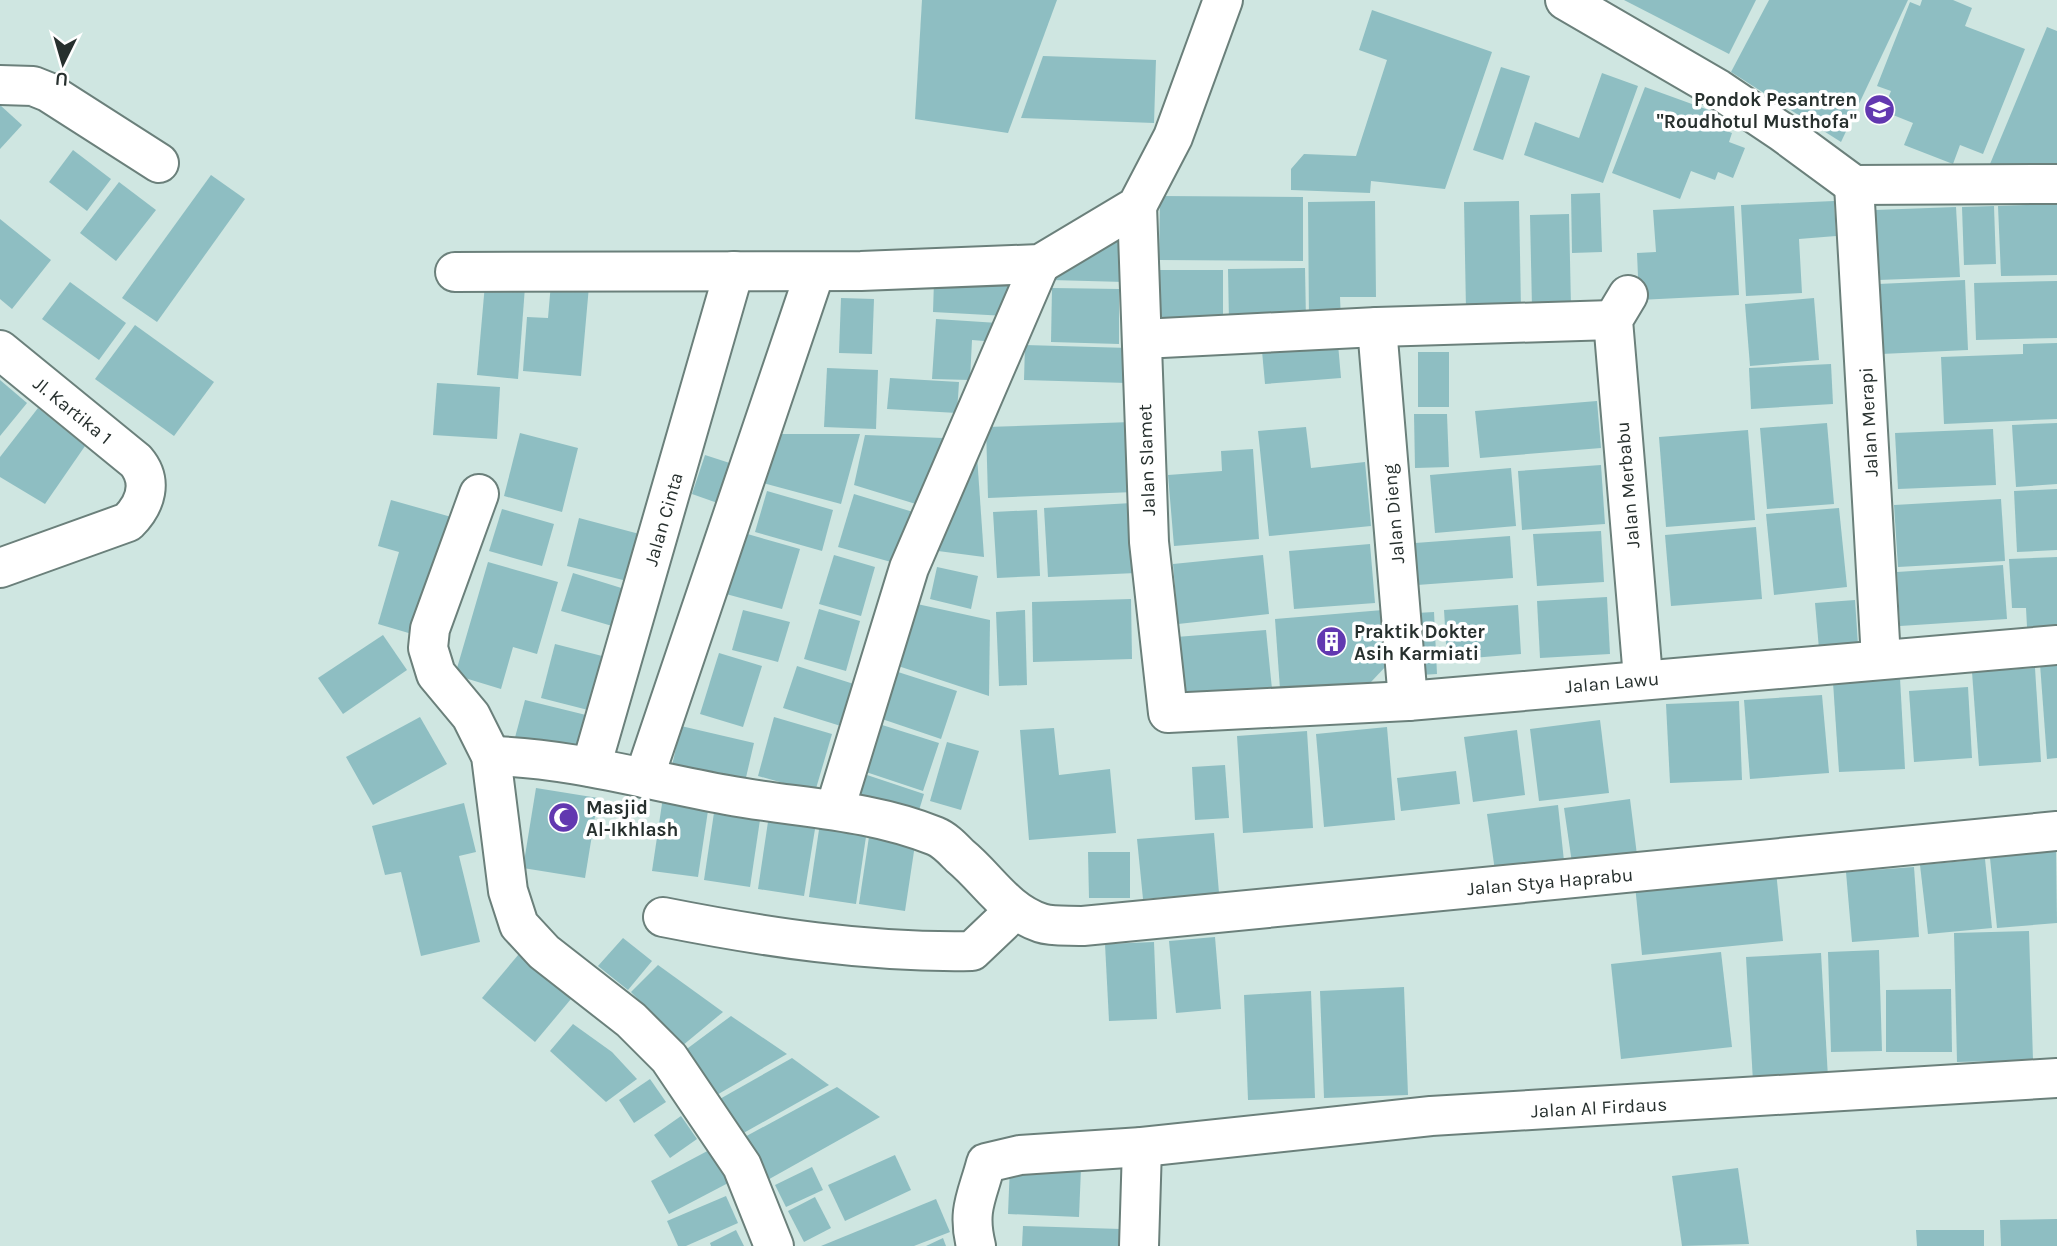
<svg xmlns="http://www.w3.org/2000/svg" width="2057" height="1246" viewBox="0 0 2057 1246" font-family="Karla,sans-serif">
	<style>
		.building { fill: #8ebec2 }
		.lines { fill: none; stroke-linecap: round; stroke-linejoin: round }
		.street-casing { stroke: #6b807b; stroke-width: 42 }
		.street { stroke: #fff; stroke-width: 38 }
		.labels { text-anchor: middle; stroke-width: 7; stroke-linejoin: round; paint-order: stroke }
		.poi-label { font-size: 19px; font-weight: bold; fill: #27302e; stroke: #fff; text-anchor: start }
		.street-label { font-size: 19px; fill: #27302e; stroke: #fff }
	</style>
	<rect width="100%" height="100%" fill="#cfe6e1"/>
	<g class="building">
		<polygon points="922,0 1057,0 1008,133 915,119"/>
		<polygon points="1624,0 1756,0 1729,54"/>
		<polygon points="1769,0 1908,0 1841,142 1731,72"/>
		<polygon points="1922,0 1953,0 1972,8 1965,26 2025,49 1983,154 1960,145 1953,164 1904,145 1913,123 1883,111 1891,91 1877,86 1910,2 1920,6"/>
		<polygon points="1372,10 1492,52 1445,189 1371,181 1370,193 1291,190 1291,169 1304,154 1356,156 1387,60 1359,50"/>
		<polygon points="2047,27 2057,31 2057,164 1990,164"/>
		<polygon points="1043,56 1156,60 1154,123 1021,118"/>
		<polygon points="1501,67 1530,76 1503,160 1473,150"/>
		<polygon points="1602,73 1638,86 1603,183 1524,155 1535,122 1579,138"/>
		<polygon points="1645,87 1714,112 1709,124 1732,133 1729,142 1745,148 1733,178 1718,172 1715,180 1691,171 1680,199 1612,173"/>
		<polygon points="0,105 22,125 0,149"/>
		<polygon points="73,150 111,179 87,211 49,182"/>
		<polygon points="211,175 245,199 157,322 122,298"/>
		<polygon points="119,182 156,210 116,261 80,233"/>
		<polygon points="1600,193 1602,252 1572,253 1571,194"/>
		<polygon points="1160,196 1303,197 1303,261 1159,260"/>
		<polygon points="1375,201 1376,297 1340,297 1341,322 1309,322 1308,202"/>
		<polygon points="1519,201 1521,309 1466,310 1464,202"/>
		<polygon points="1834,201 1836,236 1799,239 1802,293 1746,296 1741,205"/>
		<polygon points="2057,204 2057,275 2001,276 1998,206"/>
		<polygon points="1734,206 1739,295 1639,300 1637,253 1656,252 1653,210"/>
		<polygon points="1994,206 1996,264 1964,265 1962,207"/>
		<polygon points="1956,207 1960,277 1878,280 1875,210"/>
		<polygon points="1569,214 1571,307 1532,308 1530,215"/>
		<polygon points="0,219 51,260 12,309 0,299"/>
		<polygon points="1122,230 1125,282 1051,280 1067,260"/>
		<polygon points="1305,268 1306,321 1229,322 1228,269"/>
		<polygon points="1158,270 1223,270 1223,322 1158,321"/>
		<polygon points="1965,280 1968,350 1881,354 1878,284"/>
		<polygon points="934,281 1009,284 1006,316 933,312"/>
		<polygon points="2057,281 2057,338 1976,340 1974,283"/>
		<polygon points="70,282 126,323 99,360 42,319"/>
		<polygon points="551,283 589,286 581,376 523,371 527,317 548,318"/>
		<polygon points="485,284 525,287 518,379 477,375"/>
		<polygon points="1052,288 1119,289 1119,344 1051,342"/>
		<polygon points="841,298 874,299 872,354 839,353"/>
		<polygon points="1814,298 1819,360 1750,366 1745,304"/>
		<polygon points="936,319 998,323 997,342 972,340 970,380 932,379"/>
		<polygon points="135,325 214,382 174,436 95,379"/>
		<polygon points="2057,343 2057,419 1944,424 1941,357 2023,354 2023,344"/>
		<polygon points="1338,344 1341,378 1265,384 1262,351"/>
		<polygon points="1025,345 1129,348 1128,383 1024,380"/>
		<rect x="1418" y="352" width="31" height="55"/>
		<polygon points="1831,364 1833,404 1751,409 1749,368"/>
		<polygon points="827,368 878,370 876,429 824,427"/>
		<polygon points="890,378 959,382 957,413 887,409"/>
		<polygon points="0,380 27,403 0,436"/>
		<polygon points="437,383 500,387 497,439 433,435"/>
		<polygon points="1597,401 1601,448 1480,458 1475,411"/>
		<polygon points="38,408 85,446 45,504 0,477 0,457"/>
		<polygon points="1414,414 1447,414 1449,467 1415,468"/>
		<polygon points="1132,422 1134,492 988,498 986,427"/>
		<polygon points="1827,423 1834,504 1767,509 1760,428"/>
		<polygon points="2057,423 2057,484 2016,487 2012,425"/>
		<polygon points="1306,427 1311,468 1365,462 1371,526 1269,536 1258,431"/>
		<polygon points="1993,429 1996,485 1898,489 1895,433"/>
		<polygon points="1748,430 1755,520 1666,527 1659,437"/>
		<polygon points="520,433 578,448 562,512 504,496"/>
		<polygon points="775,434 860,434 841,504 763,483"/>
		<polygon points="865,435 943,438 919,505 854,485"/>
		<polygon points="976,441 984,557 938,551"/>
		<polygon points="1253,449 1259,539 1174,546 1168,475 1222,471 1221,451"/>
		<polygon points="705,455 739,466 726,506 692,494"/>
		<polygon points="1601,465 1605,524 1522,530 1518,471"/>
		<polygon points="1511,468 1516,526 1435,533 1430,475"/>
		<polygon points="2057,489 2057,550 2017,552 2014,491"/>
		<polygon points="767,491 833,510 822,551 755,532"/>
		<polygon points="854,494 913,512 898,564 838,547"/>
		<polygon points="2001,499 2005,561 1898,567 1894,505"/>
		<polygon points="391,500 462,520 448,572 431,568 412,634 378,624 399,552 378,546"/>
		<polygon points="1132,503 1136,573 1048,577 1044,508"/>
		<polygon points="1839,508 1847,587 1774,595 1766,514"/>
		<polygon points="502,509 554,524 542,566 489,551"/>
		<polygon points="1037,510 1040,576 997,578 993,512"/>
		<polygon points="579,518 647,536 635,583 567,566"/>
		<polygon points="1756,527 1762,599 1671,606 1665,535"/>
		<polygon points="1601,531 1604,582 1537,586 1533,534"/>
		<polygon points="744,533 800,549 782,609 726,594"/>
		<polygon points="1510,536 1513,578 1417,585 1415,543"/>
		<polygon points="1370,544 1375,603 1294,609 1289,551"/>
		<polygon points="834,555 875,567 861,616 819,604"/>
		<polygon points="1263,555 1269,614 1178,624 1173,564"/>
		<polygon points="2057,557 2057,625 2027,627 2026,608 2012,608 2009,559"/>
		<polygon points="488,562 558,582 537,654 513,647 501,689 455,675"/>
		<polygon points="2003,565 2007,619 1900,626 1897,572"/>
		<polygon points="937,567 978,576 971,609 930,599"/>
		<polygon points="573,573 631,591 619,628 561,611"/>
		<polygon points="1607,597 1610,654 1540,658 1537,601"/>
		<polygon points="1131,599 1132,659 1033,662 1032,602"/>
		<polygon points="1855,600 1858,645 1819,649 1815,603"/>
		<polygon points="908,602 990,620 989,696 886,662"/>
		<polygon points="1518,605 1521,654 1447,660 1444,610"/>
		<polygon points="819,609 860,621 846,671 804,659"/>
		<polygon points="743,610 790,622 778,662 732,650"/>
		<polygon points="1025,610 1027,685 999,686 996,612"/>
		<polygon points="1383,610 1387,665 1371,682 1280,689 1275,619"/>
		<polygon points="1434,612 1437,674 1420,675 1416,613"/>
		<polygon points="1266,630 1272,689 1181,697 1176,637"/>
		<polygon points="383,635 407,670 343,714 318,678"/>
		<polygon points="555,644 610,658 596,712 541,698"/>
		<polygon points="719,653 762,666 743,727 700,714"/>
		<polygon points="2057,663 2057,758 2047,759 2040,664"/>
		<polygon points="797,666 857,685 844,727 783,708"/>
		<polygon points="2035,668 2041,762 1979,766 1972,672"/>
		<polygon points="898,672 957,691 941,739 882,719"/>
		<polygon points="1900,678 1905,769 1839,772 1833,682"/>
		<polygon points="1968,687 1972,758 1914,762 1909,691"/>
		<polygon points="1822,695 1829,773 1750,779 1744,700"/>
		<polygon points="525,700 586,715 575,760 513,745"/>
		<polygon points="1739,701 1742,780 1670,783 1666,704"/>
		<polygon points="420,717 447,764 373,805 346,757"/>
		<polygon points="774,717 832,734 815,792 758,776"/>
		<polygon points="1600,720 1609,793 1539,801 1530,729"/>
		<polygon points="879,724 939,743 923,791 863,771"/>
		<polygon points="681,726 754,743 744,786 671,770"/>
		<polygon points="1387,727 1395,820 1324,827 1316,734"/>
		<polygon points="1054,728 1059,775 1110,769 1116,833 1029,840 1020,730"/>
		<polygon points="1517,730 1525,795 1473,802 1464,737"/>
		<polygon points="1307,731 1313,828 1243,833 1237,736"/>
		<polygon points="947,742 979,751 961,810 930,801"/>
		<polygon points="1225,765 1229,818 1195,820 1192,767"/>
		<polygon points="1456,771 1460,804 1401,811 1397,778"/>
		<polygon points="861,773 924,794 916,820 852,799"/>
		<polygon points="536,788 598,798 585,878 523,868"/>
		<polygon points="663,797 709,804 698,877 652,871"/>
		<polygon points="1630,799 1637,855 1572,863 1564,808"/>
		<polygon points="464,803 476,852 459,856 480,942 421,956 401,872 385,875 372,826"/>
		<polygon points="1558,805 1564,861 1495,871 1487,814"/>
		<polygon points="715,806 761,813 750,887 704,880"/>
		<polygon points="769,815 816,823 804,896 758,889"/>
		<polygon points="820,823 867,830 856,904 809,897"/>
		<polygon points="870,830 916,838 905,911 859,904"/>
		<polygon points="1214,833 1219,893 1143,899 1137,839"/>
		<polygon points="2056,851 2057,923 1997,928 1990,858"/>
		<polygon points="1088,852 1130,852 1130,898 1089,898"/>
		<polygon points="1985,859 1992,928 1928,934 1920,865"/>
		<polygon points="1914,867 1919,937 1852,942 1846,872"/>
		<polygon points="1776,871 1783,941 1642,955 1635,885"/>
		<polygon points="2029,931 2033,1060 1957,1062 1954,933"/>
		<polygon points="1215,937 1221,1009 1176,1013 1169,941"/>
		<polygon points="623,938 652,961 628,990 598,966"/>
		<polygon points="1154,942 1157,1019 1109,1021 1105,944"/>
		<polygon points="524,948 576,993 535,1042 482,998"/>
		<polygon points="1879,950 1882,1051 1831,1052 1828,952"/>
		<polygon points="1721,952 1732,1047 1621,1059 1611,964"/>
		<polygon points="1821,953 1828,1078 1753,1082 1746,957"/>
		<polygon points="658,965 723,1012 682,1046 631,992"/>
		<polygon points="1404,987 1408,1095 1324,1098 1320,991"/>
		<polygon points="1951,989 1952,1052 1886,1052 1886,990"/>
		<polygon points="1311,991 1315,1098 1248,1100 1244,995"/>
		<polygon points="731,1016 787,1054 715,1096 680,1054"/>
		<polygon points="573,1024 612,1052 637,1079 606,1102 550,1051"/>
		<polygon points="792,1058 829,1085 740,1135 718,1100"/>
		<polygon points="650,1079 666,1102 634,1123 619,1100"/>
		<polygon points="837,1087 880,1117 764,1182 741,1139"/>
		<polygon points="681,1116 697,1139 670,1158 654,1135"/>
		<polygon points="713,1148 732,1181 669,1214 651,1181"/>
		<polygon points="895,1155 911,1190 845,1221 828,1185"/>
		<polygon points="1010,1165 1081,1168 1079,1217 1008,1214"/>
		<polygon points="812,1167 823,1190 786,1207 775,1185"/>
		<polygon points="1738,1168 1749,1244 1682,1246 1672,1176"/>
		<polygon points="726,1196 738,1223 686,1246 678,1246 667,1221"/>
		<polygon points="815,1197 831,1228 804,1242 788,1211"/>
		<polygon points="936,1199 950,1232 914,1246 821,1246"/>
		<polygon points="2057,1219 2057,1246 2001,1246 2000,1220"/>
		<polygon points="1023,1226 1121,1229 1120,1246 1022,1246"/>
		<polygon points="736,1230 744,1246 711,1246 710,1243"/>
		<polygon points="1916,1230 1984,1230 1984,1246 1917,1246"/>
		<polygon points="943,1238 946,1246 926,1246"/>
	</g>
	<g class="lines">
		<defs>
			<g id="street">
				<polyline points="1565,0 1718,89 1782,132 1854,185 2057,184"/>
				<polyline points="0,85 33,86 48,92 159,163"/>
				<polyline points="1854,185 1881,659"/>
				<polyline points="1137,206 1149,542 1168,713 1408,701 2057,645"/>
				<polyline points="455,272 861,271 1040,264 1137,206 1173,137 1223,0"/>
				<polyline points="1628,295 1613,320 1643,678"/>
				<polyline points="1377,327 1408,701"/>
				<polyline points="1142,339 1377,327 1613,320"/>
				<path d="M0,350l136,111c17,20 10,43 -8,61l-128,46"/>
				<polyline points="479,494 430,629 428,648 436,674 471,716 491,756 508,891 519,925 544,952 631,1020 669,1058 742,1166 774,1246"/>
				<path d="M491,756c80,2 158,25 236,39 70,13 141,14 208,41 10,4 18,13 25,20 28,23 45,55 81,67 12,4 29,2 42,3l974,-95"/>
				<polyline points="591,767 734,271"/>
				<polyline points="644,778 815,272"/>
				<polyline points="835,809 909,568 1040,264"/>
				<path d="M663,917c101,20 206,36 309,34l42,-40"/>
				<path d="M976,1246c-9,-36 1,-49 10,-83l34,-8 122,-8 289,-31 626,-38"/>
				<polyline points="1139,1246 1142,1147"/>
			</g>
		</defs>
		<use href="#street" class="street-casing"/>
		<use href="#street" class="street"/>
	</g>
	<defs>
		<symbol id="school-disc" viewBox="-11 -11 22 22"><circle r="9.5" fill="#6238b0" stroke="#fff"/><path d="M0-5L7-2L0 1L-7-2ZM-4 1L0 2.5L4 1V4Q0 6-4 4Z" fill="#fff"/></symbol>
		<symbol id="building-disc" viewBox="-11 -11 22 22"><circle r="9.5" fill="#6238b0" stroke="#fff"/><path d="M-4-6H4V6H1V3H-1V6H-4ZM-2.5-4.3h1.7v1.8h-1.7ZM.8-4.3h1.7v1.8H.8ZM-2.5-1h1.7V.8h-1.7ZM.8-1h1.7V.8H.8Z" fill="#fff"/></symbol>
		<symbol id="mosque-disc" viewBox="-11 -11 22 22"><circle r="9.5" fill="#6238b0" stroke="#fff"/><path d="M3.5-4.9A6 6 0 1 0 3.5 4.9A5 5 0 1 1 3.5-4.9Z" fill="#fff"/></symbol>
	</defs>
	<g fill-rule="evenodd">
		<use href="#school-disc" x="1862" y="92" width="35" height="35"/>
		<use href="#building-disc" x="1314" y="624" width="35" height="35"/>
		<use href="#mosque-disc" x="546" y="800" width="35" height="35"/>
	</g>
	<g class="labels">
		<g class="poi-label">
			<text x="1857" y="106" text-anchor="end">Pondok Pesantren<tspan x="1857" dy="22">"Roudhotul Musthofa"</tspan></text>
			<text x="1354" y="638">Praktik Dokter<tspan x="1354" dy="22">Asih Karmiati</tspan></text>
			<text x="586" y="814">Masjid<tspan x="586" dy="22">Al-Ikhlash</tspan></text>
		</g>
		<g class="street-label">
			<text transform="translate(73 410) rotate(39)" y="7">Jl. Kartika 1</text>
			<text transform="translate(1868 422) rotate(-93)" y="7">Jalan Merapi</text>
			<text transform="translate(1146 460) rotate(-92)" y="7">Jalan Slamet</text>
			<text transform="translate(1627 485) rotate(-95)" y="7">Jalan Merbabu</text>
			<text transform="translate(1393 514) rotate(-95)" y="7">Jalan Dieng</text>
			<text transform="translate(663 519) rotate(-74)" y="7">Jalan Cinta</text>
			<text transform="translate(1612 682) rotate(-5)" y="7">Jalan Lawu</text>
			<text transform="translate(1550 881) rotate(-5)" y="7">Jalan Stya Haprabu</text>
			<text transform="translate(1599 1107) rotate(-3)" y="7">Jalan Al Firdaus</text>
		</g>
	</g>
	<g transform="translate(63 63) rotate(185)" stroke="#ffffff" stroke-width="5" paint-order="stroke">
	<path d="M0-5L12 26L0 18L-12 26Z" fill="#27302e"/>
	<text y="-10" font-size="19" font-weight="bold" text-anchor="middle" fill="#27302e">U</text>
	</g>
</svg>
